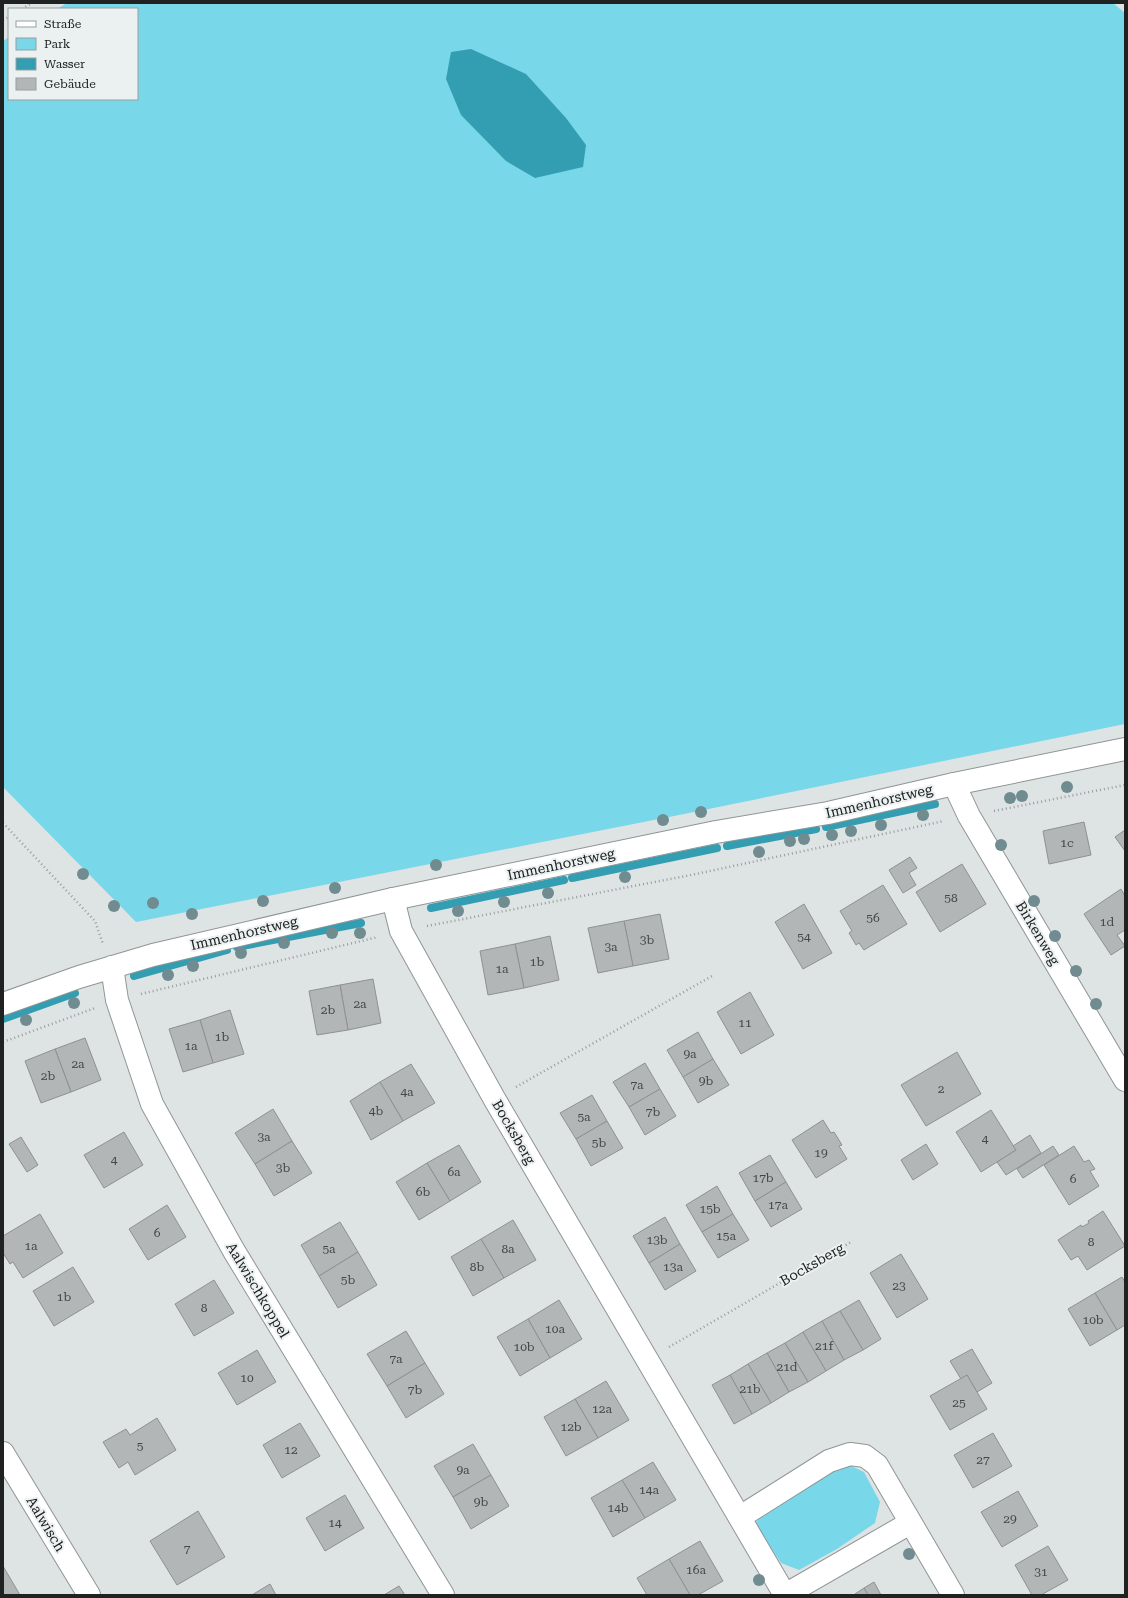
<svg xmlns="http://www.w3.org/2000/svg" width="1128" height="1598" viewBox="0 0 1128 1598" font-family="'Roboto Serif',serif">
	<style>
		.green { fill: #78d8ea }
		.water { fill: #339eb1 }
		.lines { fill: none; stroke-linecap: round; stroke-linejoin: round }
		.stream { stroke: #339eb1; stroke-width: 8 }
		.building { fill: #b2b6b7; stroke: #8d9192 }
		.street-casing { stroke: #909596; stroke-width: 24 }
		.path { stroke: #999c9d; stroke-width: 2.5; stroke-dasharray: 1 3; stroke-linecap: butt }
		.street { stroke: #fff; stroke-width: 22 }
		.tree { fill: #708c90 }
		.labels { text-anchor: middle; stroke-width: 4; stroke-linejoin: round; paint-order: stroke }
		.number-label { font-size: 12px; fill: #444747 }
		.street-label { font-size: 14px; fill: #202222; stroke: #ebf0f1 }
	</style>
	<rect width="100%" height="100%" fill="#dee3e4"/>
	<g class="green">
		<polygon points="67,3 1113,3 1125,13 1125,724 679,815 136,922 3,787 3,41 9,37 9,99 137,99 137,9 57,9"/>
		<polygon points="847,1464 864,1472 880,1502 875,1523 837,1549 799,1570 781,1563 755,1524 763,1512"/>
	</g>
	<polygon class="water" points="471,49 526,74 566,118 586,145 583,167 535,178 506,161 461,115 446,79 451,52"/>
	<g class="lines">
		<g class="stream">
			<polyline points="826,827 935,804"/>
			<polyline points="727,846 816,829"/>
			<polyline points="572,878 717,848"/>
			<polyline points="431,908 564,880"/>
			<polyline points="237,947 361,923"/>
			<polyline points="134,976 227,950"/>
			<polyline points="3,1019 75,993"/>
		</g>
	</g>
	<g class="building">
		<polygon points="1084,822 1091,855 1049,864 1043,831"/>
		<polygon points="1125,830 1125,851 1115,837"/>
		<polygon points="910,857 917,868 909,873 916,885 903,893 889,870"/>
		<polygon points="962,864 986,904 940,932 916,892"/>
		<polygon points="883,885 907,924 864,950 859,943 856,945 849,933 852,931 840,911"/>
		<polygon points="1121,889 1125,896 1125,930 1117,935 1125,946 1111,955 1084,914"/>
		<polygon points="804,904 832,953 803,969 775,922"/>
		<polygon points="660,914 669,959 633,966 624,921"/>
		<polygon points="624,921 633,966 598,973 588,928"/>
		<polygon points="550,936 559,980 524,988 515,944"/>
		<polygon points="515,944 524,988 488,995 480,951"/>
		<polygon points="373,979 381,1023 348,1030 340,985"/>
		<polygon points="340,985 348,1030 317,1035 309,991"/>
		<polygon points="750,992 774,1035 741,1054 717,1012"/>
		<polygon points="230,1010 244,1054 213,1063 200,1020"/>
		<polygon points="200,1020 213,1063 183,1072 169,1029"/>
		<polygon points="698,1032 713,1059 683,1077 667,1050"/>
		<polygon points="85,1038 101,1080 71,1092 55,1049"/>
		<polygon points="55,1049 71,1092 41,1103 25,1061"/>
		<polygon points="957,1052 981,1094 926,1126 901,1085"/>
		<polygon points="713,1059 729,1085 698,1103 683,1077"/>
		<polygon points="645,1063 660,1089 629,1107 613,1082"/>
		<polygon points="411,1064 435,1103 403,1121 380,1082"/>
		<polygon points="380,1082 403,1121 371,1140 350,1101"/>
		<polygon points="660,1089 676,1116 645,1135 629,1107"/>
		<polygon points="592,1095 607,1121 576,1139 560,1113"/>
		<polygon points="273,1109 292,1141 255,1164 235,1133"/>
		<polygon points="991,1110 1016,1150 981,1172 956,1132"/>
		<polygon points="823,1120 831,1133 834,1132 842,1145 839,1146 847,1159 816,1178 792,1140"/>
		<polygon points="607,1121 623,1148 591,1166 576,1139"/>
		<polygon points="124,1132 143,1165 104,1188 84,1155"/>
		<polygon points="1030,1135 1041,1153 1006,1175 997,1162 1016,1150 1013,1146"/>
		<polygon points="21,1137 38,1165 27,1172 9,1144"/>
		<polygon points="292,1141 312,1173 274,1196 255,1164"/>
		<polygon points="926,1144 938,1164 913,1180 901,1160"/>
		<polygon points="459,1145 481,1182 450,1201 427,1163"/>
		<polygon points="1053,1146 1059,1155 1023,1178 1017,1169"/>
		<polygon points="1074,1146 1084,1162 1089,1160 1095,1169 1090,1171 1099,1186 1069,1205 1044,1165"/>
		<polygon points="770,1155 786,1182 755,1201 739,1173"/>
		<polygon points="427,1163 450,1201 419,1220 396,1182"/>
		<polygon points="786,1182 802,1209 771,1227 755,1201"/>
		<polygon points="717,1186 733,1214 702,1232 686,1205"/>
		<polygon points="167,1205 186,1237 148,1260 129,1229"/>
		<polygon points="1103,1211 1125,1246 1087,1270 1078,1256 1071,1260 1058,1240 1081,1225 1082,1227 1089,1223 1088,1221"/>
		<polygon points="40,1214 63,1253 23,1278 13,1262 10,1264 3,1253 3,1236"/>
		<polygon points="733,1214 749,1240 718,1258 702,1232"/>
		<polygon points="665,1217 680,1244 649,1263 633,1236"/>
		<polygon points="513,1220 536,1260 504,1278 481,1239"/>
		<polygon points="340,1222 358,1252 319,1276 301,1245"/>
		<polygon points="481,1239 504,1278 473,1296 451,1257"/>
		<polygon points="680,1244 696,1271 665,1290 649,1263"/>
		<polygon points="358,1252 377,1285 338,1308 319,1276"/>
		<polygon points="901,1254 928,1299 897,1318 870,1273"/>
		<polygon points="73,1267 94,1302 54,1326 33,1291"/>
		<polygon points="1122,1277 1125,1282 1125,1325 1117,1330 1095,1293"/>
		<polygon points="214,1280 234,1313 194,1336 175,1304"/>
		<polygon points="1095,1293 1117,1330 1090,1346 1068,1309"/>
		<polygon points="559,1300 582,1339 550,1358 528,1319"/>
		<polygon points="859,1300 881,1339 863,1350 840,1311"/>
		<polygon points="840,1311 863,1350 844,1360 822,1321"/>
		<polygon points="528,1319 550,1358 520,1376 497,1337"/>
		<polygon points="822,1321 844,1360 826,1371 803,1332"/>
		<polygon points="406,1331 425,1363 387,1386 367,1354"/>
		<polygon points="803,1332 826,1371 808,1382 785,1343"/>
		<polygon points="785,1343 808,1382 789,1392 767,1353"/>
		<polygon points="972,1349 992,1383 977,1392 967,1375 961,1379 950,1361"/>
		<polygon points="257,1350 276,1382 237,1405 218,1373"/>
		<polygon points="767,1353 789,1392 771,1403 748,1364"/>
		<polygon points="425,1363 444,1394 406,1418 387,1386"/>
		<polygon points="748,1364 771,1403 752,1414 730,1375"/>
		<polygon points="730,1375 752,1414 734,1424 712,1385"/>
		<polygon points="967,1375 987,1409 950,1430 930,1396"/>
		<polygon points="606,1381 629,1420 598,1438 575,1399"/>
		<polygon points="575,1399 598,1438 566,1456 544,1417"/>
		<polygon points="157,1418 176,1450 135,1475 128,1462 119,1468 103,1442 126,1429 130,1435"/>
		<polygon points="300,1423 320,1456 282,1478 263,1445"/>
		<polygon points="993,1433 1012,1466 973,1488 954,1455"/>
		<polygon points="473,1444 491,1475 453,1497 434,1466"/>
		<polygon points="653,1462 676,1500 645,1518 622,1480"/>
		<polygon points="491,1475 509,1506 471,1529 453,1497"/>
		<polygon points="622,1480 645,1518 613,1537 591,1498"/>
		<polygon points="1018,1491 1038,1526 1002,1547 981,1512"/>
		<polygon points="345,1495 364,1528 325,1551 306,1518"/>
		<polygon points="198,1511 225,1557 177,1585 150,1541"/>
		<polygon points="700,1541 723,1581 698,1595 690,1595 669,1559"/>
		<polygon points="1048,1546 1068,1580 1041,1595 1032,1595 1015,1565"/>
		<polygon points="669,1559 690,1595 647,1595 637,1578"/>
		<polygon points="3,1566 20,1595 3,1595"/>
		<polygon points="874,1582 881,1595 868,1595 864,1588"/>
		<polygon points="270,1584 276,1595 252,1595"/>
		<polygon points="399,1586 405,1595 384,1595"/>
		<polygon points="864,1588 868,1595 855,1595 855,1594"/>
	</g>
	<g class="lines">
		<defs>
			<g id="street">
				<polyline points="954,784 969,816 1125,1080"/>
				<polyline points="393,899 401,931 495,1100 785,1595"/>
				<polyline points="112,967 117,1000 152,1104 234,1251 443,1595"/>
				<polyline points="3,1004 79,977 153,955 393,899 716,832 828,813 954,784 1125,749"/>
				<polyline points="3,1453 89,1595"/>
				<polyline points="740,1517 829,1461 850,1454 865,1456 877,1465 953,1595"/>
				<polyline points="785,1595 910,1523"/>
			</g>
		</defs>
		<use href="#street" class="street-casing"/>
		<g class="path">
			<polyline points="22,9 32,3"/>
			<polyline points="3,20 9,17"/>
			<polyline points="994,811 1125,785"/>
			<polyline points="3,823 95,921 103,944"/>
			<polyline points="427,926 696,874 944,821"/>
			<polyline points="141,994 378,937"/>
			<polyline points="3,1042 95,1008"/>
			<polyline points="516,1087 712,976"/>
			<polyline points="669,1347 851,1242"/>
		</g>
		<use href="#street" class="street"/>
	</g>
	<g class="tree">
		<circle cx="1067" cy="787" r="6"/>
		<circle cx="1022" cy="796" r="6"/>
		<circle cx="1010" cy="798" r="6"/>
		<circle cx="701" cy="812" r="6"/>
		<circle cx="923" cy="815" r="6"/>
		<circle cx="663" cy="820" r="6"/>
		<circle cx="881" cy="825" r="6"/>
		<circle cx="851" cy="831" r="6"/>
		<circle cx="832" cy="835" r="6"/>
		<circle cx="804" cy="839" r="6"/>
		<circle cx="790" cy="841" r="6"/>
		<circle cx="1001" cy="845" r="6"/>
		<circle cx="759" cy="852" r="6"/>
		<circle cx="436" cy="865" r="6"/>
		<circle cx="83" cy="874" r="6"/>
		<circle cx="625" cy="877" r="6"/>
		<circle cx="335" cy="888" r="6"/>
		<circle cx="548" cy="893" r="6"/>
		<circle cx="263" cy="901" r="6"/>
		<circle cx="1034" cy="901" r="6"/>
		<circle cx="504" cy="902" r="6"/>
		<circle cx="153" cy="903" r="6"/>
		<circle cx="114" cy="906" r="6"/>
		<circle cx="458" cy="911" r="6"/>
		<circle cx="192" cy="914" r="6"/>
		<circle cx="332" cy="933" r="6"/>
		<circle cx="360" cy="933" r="6"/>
		<circle cx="1055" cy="936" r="6"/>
		<circle cx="284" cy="943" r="6"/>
		<circle cx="241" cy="953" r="6"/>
		<circle cx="193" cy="966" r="6"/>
		<circle cx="1076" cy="971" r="6"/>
		<circle cx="168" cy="975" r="6"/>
		<circle cx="74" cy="1003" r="6"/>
		<circle cx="1096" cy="1004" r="6"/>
		<circle cx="26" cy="1020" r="6"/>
		<circle cx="909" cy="1554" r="6"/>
		<circle cx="759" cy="1580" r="6"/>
	</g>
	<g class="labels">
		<g class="number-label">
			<text x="1067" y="847">1c</text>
			<text x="951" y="902">58</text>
			<text x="873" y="922">56</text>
			<text x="1107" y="926">1d</text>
			<text x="804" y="941">54</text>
			<text x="647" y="944">3b</text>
			<text x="611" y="951">3a</text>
			<text x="537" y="966">1b</text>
			<text x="502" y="973">1a</text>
			<text x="360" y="1008">2a</text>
			<text x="328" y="1014">2b</text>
			<text x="745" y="1027">11</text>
			<text x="222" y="1041">1b</text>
			<text x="191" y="1050">1a</text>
			<text x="690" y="1058">9a</text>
			<text x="78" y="1068">2a</text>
			<text x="48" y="1080">2b</text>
			<text x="706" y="1085">9b</text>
			<text x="637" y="1089">7a</text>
			<text x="941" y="1093">2</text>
			<text x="407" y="1096">4a</text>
			<text x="376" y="1115">4b</text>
			<text x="653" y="1116">7b</text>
			<text x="584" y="1121">5a</text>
			<text x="264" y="1141">3a</text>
			<text x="985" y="1143">4</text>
			<text x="599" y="1147">5b</text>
			<text x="821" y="1157">19</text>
			<text x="114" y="1164">4</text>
			<text x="283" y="1172">3b</text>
			<text x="454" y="1176">6a</text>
			<text x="763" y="1182">17b</text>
			<text x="1073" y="1183">6</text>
			<text x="423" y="1196">6b</text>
			<text x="778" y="1209">17a</text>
			<text x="710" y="1213">15b</text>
			<text x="157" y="1237">6</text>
			<text x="726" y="1240">15a</text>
			<text x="657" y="1244">13b</text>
			<text x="1091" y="1246">8</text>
			<text x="31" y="1250">1a</text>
			<text x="329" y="1253">5a</text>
			<text x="508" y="1253">8a</text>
			<text x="477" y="1271">8b</text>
			<text x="673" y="1271">13a</text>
			<text x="348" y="1284">5b</text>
			<text x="899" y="1290">23</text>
			<text x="64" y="1301">1b</text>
			<text x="204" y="1312">8</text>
			<text x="1093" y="1324">10b</text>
			<text x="555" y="1333">10a</text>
			<text x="824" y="1350">21f</text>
			<text x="524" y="1351">10b</text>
			<text x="396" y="1363">7a</text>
			<text x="787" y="1371">21d</text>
			<text x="247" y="1382">10</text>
			<text x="750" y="1393">21b</text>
			<text x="415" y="1394">7b</text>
			<text x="959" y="1407">25</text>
			<text x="602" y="1413">12a</text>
			<text x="571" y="1431">12b</text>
			<text x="140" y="1450">5</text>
			<text x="291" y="1454">12</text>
			<text x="983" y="1464">27</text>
			<text x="463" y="1474">9a</text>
			<text x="649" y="1494">14a</text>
			<text x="481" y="1506">9b</text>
			<text x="618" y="1512">14b</text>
			<text x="1010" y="1523">29</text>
			<text x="335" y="1527">14</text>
			<text x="187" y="1553">7</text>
			<text x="696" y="1574">16a</text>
			<text x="1041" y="1576">31</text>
		</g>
		<g class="street-label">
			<text transform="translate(879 801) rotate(-13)" y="5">Immenhorstweg</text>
			<text transform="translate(561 864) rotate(-12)" y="5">Immenhorstweg</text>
			<text transform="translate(244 933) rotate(-13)" y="5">Immenhorstweg</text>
			<text transform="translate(1038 933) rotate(59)" y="5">Birkenweg</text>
			<text transform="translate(514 1132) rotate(60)" y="5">Bocksberg</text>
			<text transform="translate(812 1264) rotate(-30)" y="5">Bocksberg</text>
			<text transform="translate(258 1290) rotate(59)" y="5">Aalwischkoppel</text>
			<text transform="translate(46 1524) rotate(59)" y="5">Aalwisch</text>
		</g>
	</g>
	<rect width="1128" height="1598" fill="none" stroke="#202222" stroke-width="8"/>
	<rect x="8" y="8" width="130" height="92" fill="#ebf0f1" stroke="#9a9e9e"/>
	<rect x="16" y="21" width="20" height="6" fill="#ffffff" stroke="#9a9e9e"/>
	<text x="44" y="28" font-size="12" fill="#202222">Straße</text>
	<rect x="16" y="38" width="20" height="12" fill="#78d8ea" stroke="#9a9e9e"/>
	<text x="44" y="48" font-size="12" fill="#202222">Park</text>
	<rect x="16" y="58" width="20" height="12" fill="#339eb1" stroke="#9a9e9e"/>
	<text x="44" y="68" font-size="12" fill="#202222">Wasser</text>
	<rect x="16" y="78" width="20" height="12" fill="#b2b6b7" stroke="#9a9e9e"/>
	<text x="44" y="88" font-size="12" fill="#202222">Gebäude</text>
</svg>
